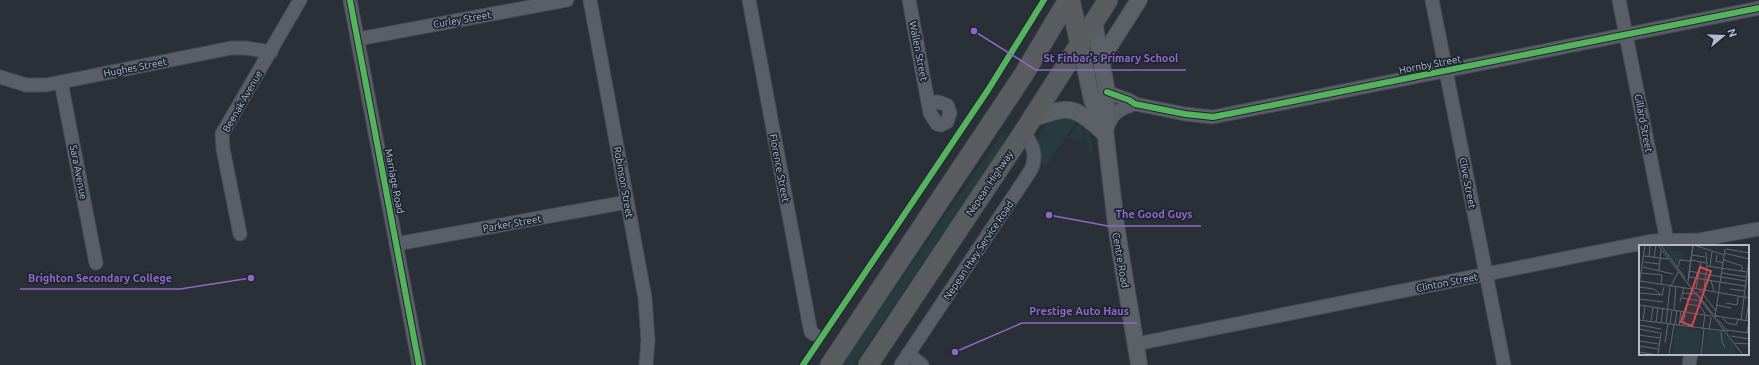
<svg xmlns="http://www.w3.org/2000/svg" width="1759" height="365" viewBox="0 0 1759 365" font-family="Ubuntu,sans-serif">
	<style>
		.green { fill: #273a3e }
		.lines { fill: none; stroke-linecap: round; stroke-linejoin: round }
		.minor-casing { stroke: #484c53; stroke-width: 15 }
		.major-casing { stroke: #484c55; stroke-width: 18 }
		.highway-casing { stroke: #474c53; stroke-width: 21 }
		.minor { stroke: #5a5e66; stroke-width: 13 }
		.major { stroke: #5c6168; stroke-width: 16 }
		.highway { stroke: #5a5d60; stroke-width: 19 }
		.cycleway-casing { stroke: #1d2633; stroke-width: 8 }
		.cycleway { stroke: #56b35d; stroke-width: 6 }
		.labels { text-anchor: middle; stroke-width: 3.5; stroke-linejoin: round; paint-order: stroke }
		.street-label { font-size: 10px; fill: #b4bcc9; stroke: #1d2633 }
		.inset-road { fill: none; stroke: #616872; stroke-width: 1 }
		.view { fill: #ce4d50; fill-opacity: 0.15; stroke: #ce4d50; stroke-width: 2 }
		.inset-edge { fill: none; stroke: #b4bcc9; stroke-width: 2 }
		.leader { fill: none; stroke: #9266c3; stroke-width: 1.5 }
		.callout-dot { fill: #9266c3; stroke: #1d2633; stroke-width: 1.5 }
		.callout-label { font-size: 11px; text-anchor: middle; font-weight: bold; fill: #9266c3; stroke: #1d2633; stroke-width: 3.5; stroke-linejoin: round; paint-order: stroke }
	</style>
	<rect width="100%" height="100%" fill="#2a3038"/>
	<g class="green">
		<path d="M1056,116l22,3 -32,47 -6,-4c0,-7 -2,-13 -2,-20 0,-10 10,-21 18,-26z"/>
		<polygon points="1083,123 1089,131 1094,152 1089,153"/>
		<polygon points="1078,124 1081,125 1085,141 1069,137"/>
		<polygon points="1009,132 996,154 854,365 842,365 1001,135"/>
	</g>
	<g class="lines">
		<defs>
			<g id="minor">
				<polyline points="350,0 419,365"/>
				<polyline points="590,0 645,298 648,341 646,365"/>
				<polyline points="749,0 809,323 811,332 814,334"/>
				<polyline points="909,0 930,113 937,124 941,125 947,122 950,113 947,105 938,102 929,103"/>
				<polyline points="1432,0 1504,365"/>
				<polyline points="1619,0 1668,246"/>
				<polyline points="358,39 567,0"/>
				<polyline points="0,77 26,85 46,85 231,48 246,48 271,52"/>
				<polyline points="61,82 96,263"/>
				<polyline points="1107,92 1129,100 1135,104 1185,114 1213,117 1759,8"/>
				<path d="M1107,129c4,-15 13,-21 28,-25"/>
				<polyline points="240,234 223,149 222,134 300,0"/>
				<polyline points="396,244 627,202"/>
				<polyline points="1136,344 1652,241 1699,240 1759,229"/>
				<polyline points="908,354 922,365"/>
				<path d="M901,365l130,-195c7,-16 1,-25 -7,-39"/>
				<polyline points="1689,365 1691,354"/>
			</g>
			<g id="major">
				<polyline points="1094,22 1107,92 1105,130 1116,225 1139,365"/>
				<polyline points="1080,44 1092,100 1105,129"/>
				<polyline points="1102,64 1107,50 1139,0"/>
				<path d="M1031,119c39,-13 41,-15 72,13"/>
			</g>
			<g id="highway">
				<polyline points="1070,0 1080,44"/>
				<polyline points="830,365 1024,74 1068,0"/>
				<polyline points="868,365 1024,131 1108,0"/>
			</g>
		</defs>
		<use href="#minor" class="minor-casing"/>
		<use href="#major" class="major-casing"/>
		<use href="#highway" class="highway-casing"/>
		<use href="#minor" class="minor"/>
		<use href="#major" class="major"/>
		<use href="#highway" class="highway"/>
		<defs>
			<g id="cycleway">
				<polyline points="350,0 419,365"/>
				<polyline points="1107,92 1129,100 1135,104 1185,114 1213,117 1759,8"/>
				<polyline points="803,365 988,90 1044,0"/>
			</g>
		</defs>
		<use href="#cycleway" class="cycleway-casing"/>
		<use href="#cycleway" class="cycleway"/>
	</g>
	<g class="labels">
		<g class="street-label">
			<text transform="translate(462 19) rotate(-10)" y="4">Curley Street</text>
			<text transform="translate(919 51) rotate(79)" y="4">Wallen Street</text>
			<text transform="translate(1430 64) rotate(-11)" y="4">Hornby Street</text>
			<text transform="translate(135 67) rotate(-11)" y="4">Hughes Street</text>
			<text transform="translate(242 101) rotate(-60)" y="4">Beenak Avenue</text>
			<text transform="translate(1644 123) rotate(79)" y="4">Gillard Street</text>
			<text transform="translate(780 168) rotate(79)" y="4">Florence Street</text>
			<text transform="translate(79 172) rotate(79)" y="4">Sara Avenue</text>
			<text transform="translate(395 181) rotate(79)" y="4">Marriage Road</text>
			<text transform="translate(624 182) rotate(80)" y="4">Robinson Street</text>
			<text transform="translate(989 183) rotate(-56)" y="4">Nepean Highway</text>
			<text transform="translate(1468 183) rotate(79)" y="4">Clive Street</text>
			<text transform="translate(512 223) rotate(-10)" y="4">Parker Street</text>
			<text transform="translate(978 250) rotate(-56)" y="4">Nepean Hwy Service Road</text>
			<text transform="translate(1121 260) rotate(80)" y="4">Centre Road</text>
			<text transform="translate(1447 282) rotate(-11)" y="4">Clinton Street</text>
		</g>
	</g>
	<g transform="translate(1639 245)">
		<rect width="110" height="110" fill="#2a3038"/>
		<path d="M25,0h7v5l12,2 -1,8 -6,2 2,5zM37,81l25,5 -3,24h-26zM68,85l17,2 11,15 -1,8h-30l-1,-9z" fill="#273a3e"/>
		<path class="inset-road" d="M19,0l85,110M22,0l24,33M55,0l30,10M87,4l23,4M85,8l25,6M52,10l14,2M78,10l-1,6 7,2M5,11l24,3M10,12l1,-12M15,12l2,-12M52,15l15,3M85,15l18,6v5M5,17l15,2M68,21l40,6M71,21l2,-14M4,22l30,7M39,22l2,-7 11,1M20,25l2,-20M50,26l32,6M2,28l21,2 -1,9M83,28l25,4M50,32l31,5M82,32l25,4M49,35l5,-35M72,35l3,12M1,36l52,8M49,37l5,-37M81,37l25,4M0,41l6,-41M32,41l7,-14M0,42l15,2 7,6M54,43l56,10M57,43l5,-26M65,44l3,-23 -1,-14M91,44l15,2M61,45l16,21M57,47l16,21M0,48l23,2 2,-8M44,48l12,1M105,52l5,-38M43,53l18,3M0,54l24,3M41,57l4,-15M87,58l11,2 1,-8M48,59l13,2 5,8M0,60l72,11M78,60l14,3M35,65l2,-23M47,67l2,-13M73,68l4,3 33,5M79,71l-3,1 10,-68M84,73l4,5 9,2 2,-5M78,74l11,13M0,75l86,11M4,75l2,-14M102,75l3,-22M12,76l2,-14M107,76l3,-20M17,77l2,-14M22,78l2,-15M27,79l4,-38M31,79l2,-14M0,80l22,4M36,80l2,-15M40,81l2,-15M44,81l2,-12M0,84l21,4M64,84l2,-15M70,85l2,-13M87,85l23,3M82,87l1,10 3,5M108,88l2,-12M0,90l21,3M92,91l18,3M0,96l20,3M26,98l3,-19M96,98l14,1M0,101l19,3M0,107l18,3M19,110l3,-22M30,110l5,-30M62,110l3,-26"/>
		<path class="view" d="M61,22l11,4 -19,55 -11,-4z"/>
		<rect width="110" height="110" class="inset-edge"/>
	</g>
	<path class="leader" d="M974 31L1036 70H1186M1049 215L1108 226H1201M251 278L180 289H20M955 352L1022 323H1137"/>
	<g class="callout-dot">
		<circle cx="974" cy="31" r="4"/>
		<circle cx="1049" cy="215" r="4"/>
		<circle cx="251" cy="278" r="4"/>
		<circle cx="955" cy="352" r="4"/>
	</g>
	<g class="callout-label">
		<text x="1111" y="62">St Finbar's Primary School</text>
		<text x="1154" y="218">The Good Guys</text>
		<text x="100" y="282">Brighton Secondary College</text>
		<text x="1079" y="315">Prestige Auto Haus</text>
	</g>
	<g transform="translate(1723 36) rotate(71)" stroke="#1d2633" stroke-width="3" paint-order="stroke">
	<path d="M0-3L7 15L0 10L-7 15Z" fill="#b4bcc9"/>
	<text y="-6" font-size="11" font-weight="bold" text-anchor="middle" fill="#b4bcc9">N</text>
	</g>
</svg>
